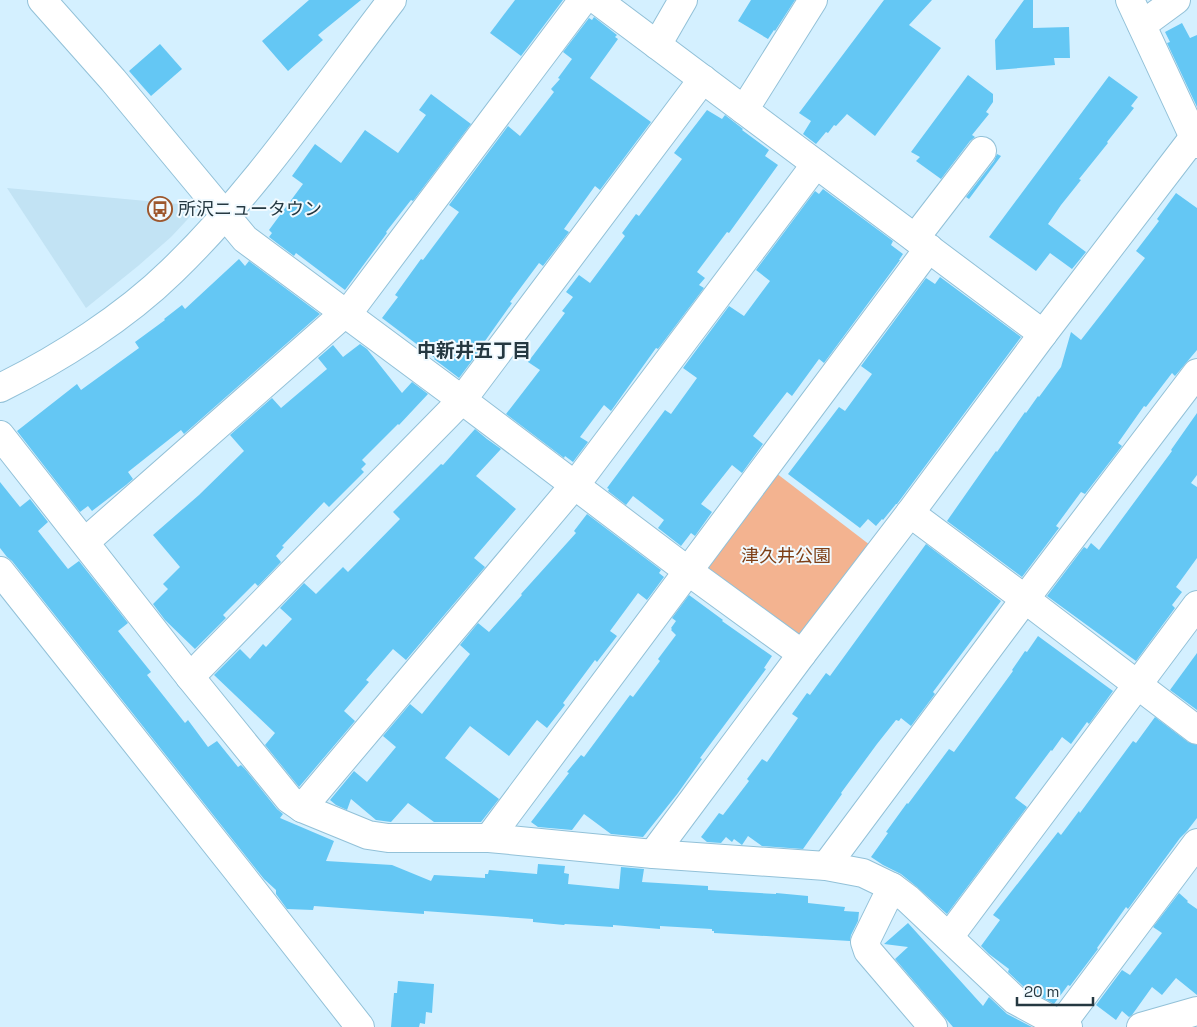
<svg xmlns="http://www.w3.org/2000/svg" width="1197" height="1027" viewBox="0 0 1197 1027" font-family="'Space Grotesk','Noto Sans JP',sans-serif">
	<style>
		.built { fill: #c2e3f4 }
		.green { fill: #f3b390 }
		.building { fill: #64c7f4 }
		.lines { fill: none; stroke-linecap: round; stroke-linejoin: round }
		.minor-casing { stroke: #92c1d8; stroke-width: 30 }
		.minor { stroke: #fff; stroke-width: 28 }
		.labels { text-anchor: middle; stroke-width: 4; stroke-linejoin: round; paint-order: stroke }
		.poi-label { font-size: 18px; fill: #253841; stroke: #f1faff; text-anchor: start }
		.park-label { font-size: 18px; fill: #7e3f16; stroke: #f1faff }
		.neighbourhood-label { font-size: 19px; font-weight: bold; fill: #253841; stroke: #f1faff }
	</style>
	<rect width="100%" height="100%" fill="#d4f0ff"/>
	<polygon class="built" points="7,188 200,206 171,237 138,266 86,308"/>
	<polygon class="green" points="776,473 870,545 799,639 703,568"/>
	<g class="building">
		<polygon points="309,0 361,0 318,35 323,40 288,71 262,41"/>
		<polygon points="515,0 563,0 521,56 490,33"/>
		<polygon points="751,0 795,0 775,31 774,30 768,39 738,21"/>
		<polygon points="884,0 932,0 909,25 941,48 875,136 847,114 836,126 834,125 828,133 826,132 816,144 803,134 811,121 799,113"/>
		<polygon points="1024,0 1033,0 1033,28 1069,27 1070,58 1054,58 1055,65 996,70 995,40"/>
		<polygon points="594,17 617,35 615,37 618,39 590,78 651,122 600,190 595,186 564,229 569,232 543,266 539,263 510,302 512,303 485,341 486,342 459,378 434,359 435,358 382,318 398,297 395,295 421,259 423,260 459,212 449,205 508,126 520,136 554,92 551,89 560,79 558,78 572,59 563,52 589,18 592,20"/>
		<polygon points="1182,23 1190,38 1197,35 1197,107 1167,43 1170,42 1165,32"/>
		<polygon points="160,44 182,69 151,96 129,71"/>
		<polygon points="968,75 993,94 993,102 986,112 989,114 972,135 975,137 970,141 941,179 916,161 920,157 911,152"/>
		<polygon points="1109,76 1138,97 1131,106 1134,108 1107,142 1108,143 1079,179 1081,180 1061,205 1048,224 1086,252 1072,269 1050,253 1036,271 989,237"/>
		<polygon points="431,94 471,124 413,201 411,200 386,232 387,233 345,290 296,253 294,256 269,237 272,233 269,230 303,184 292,176 315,144 341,163 365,130 398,153 426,115 419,110"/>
		<polygon points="707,110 722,119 725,115 743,129 742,130 769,150 765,156 778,165 729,233 727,232 697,272 705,278 699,285 704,288 658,349 656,348 611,411 604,405 580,437 588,442 573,462 565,456 564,458 506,414 540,370 528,362 565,313 562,311 573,297 566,292 579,275 590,283 625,236 622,233 636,214 639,216 682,159 674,153"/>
		<polygon points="997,154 1001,156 969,199 966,197 994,161"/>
		<polygon points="823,189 893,241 891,245 903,254 899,260 900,260 824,363 819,359 792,396 787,392 753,436 763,444 742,473 732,465 701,504 712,512 695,536 691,533 681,546 658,528 664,520 633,496 626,505 608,491 609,489 607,488 665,410 671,414 697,378 683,368 729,306 744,316 770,281 756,270 815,191 819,194"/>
		<polygon points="1176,193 1197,208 1197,350 1175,376 1172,373 1146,407 1144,406 1118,443 1122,446 1085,494 1081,492 1056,526 1059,528 1022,577 947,521 996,451 997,452 1025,412 1026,413 1038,396 1039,397 1061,367 1071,332 1081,340 1145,258 1136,251 1159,221 1157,219"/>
		<polygon points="239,259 245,266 249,261 320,314 184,434 181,430 128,472 133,479 126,485 92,511 88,506 80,512 17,431 77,384 81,390 139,348 135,342 165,320 164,319 182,305 185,309"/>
		<polygon points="940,277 1021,337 897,504 896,504 883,520 882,519 876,526 868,519 860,528 788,474 839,407 845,411 872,374 861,366 926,278 935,284"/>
		<polygon points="360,344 367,349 402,393 412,382 428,394 399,425 398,424 362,460 366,464 361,469 364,472 329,507 324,502 282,546 284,547 276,556 281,562 258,586 255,583 223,615 226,618 195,649 165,620 153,604 168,589 163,584 180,567 153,535 199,495 244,451 230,435 272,398 281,408 327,369 318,358 333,345 343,357"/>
		<polygon points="1197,413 1197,475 1191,483 1197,487 1197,558 1176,587 1182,592 1172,605 1175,608 1136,661 1047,596 1084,547 1087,549 1091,543 1099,550 1172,451 1171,450"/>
		<polygon points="475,429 487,439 501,449 476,476 516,509 474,558 485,567 406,660 393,649 366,680 369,682 344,711 355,721 299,787 265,745 275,733 214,675 240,649 250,659 263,644 266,647 292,619 280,608 304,583 316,594 343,567 348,572 400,519 393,512 441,464 443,465"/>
		<polygon points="0,482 20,507 30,499 48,522 38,531 68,569 79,561 128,623 118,631 151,672 147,675 185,723 188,720 208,747 217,741 238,767 241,765 245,769 277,809 283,814 280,818 334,841 326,861 392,865 431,881 434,875 485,878 485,874 488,874 489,870 537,874 538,864 565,866 564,873 569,874 568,884 619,889 621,867 644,869 642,882 708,886 708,890 776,894 776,893 808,896 808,903 845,907 844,911 859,912 858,921 851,935 850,941 714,933 714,931 712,931 712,929 660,926 660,929 613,925 613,927 565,924 564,925 533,922 533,919 424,911 424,914 314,906 313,910 287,909 276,894 276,890 264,879 12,561 7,557 0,548"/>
		<polygon points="587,514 661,570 659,573 664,577 647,600 638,593 610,631 617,636 597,662 595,660 563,703 565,705 547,728 537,720 509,756 470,726 445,758 499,799 481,822 434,822 408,803 391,822 376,820 351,799 347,810 336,805 330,800 354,771 367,782 396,747 383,736 410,704 422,714 470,654 460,645 478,623 489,632 522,595 521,594 576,533 574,531"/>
		<polygon points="926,544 1001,601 933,692 935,694 911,726 901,718 899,721 896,720 877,744 841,793 842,794 803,849 762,846 748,836 742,845 734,839 732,842 726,837 721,843 707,842 701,837 719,813 723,815 749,781 747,779 762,759 767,762 798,718 792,714 807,693 810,695 826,673 830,676"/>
		<polygon points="689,595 723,620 722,621 772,656 764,668 766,669 700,758 702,759 678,793 643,837 611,834 584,814 572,830 538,827 531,822 569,773 567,772 581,755 584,757 630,695 633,697 660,661 658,659 676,635 671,630 672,629 671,628 676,621 672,618"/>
		<polygon points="1038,636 1113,691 1089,724 1087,722 1071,744 1062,737 1052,751 1051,750 1015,798 1027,807 947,914 917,887 901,874 883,865 871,857 888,833 886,832 907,803 908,804 949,749 954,752 1013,671 1012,670 1025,651 1027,652"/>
		<polygon points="1197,653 1197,710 1170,690"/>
		<polygon points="1155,717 1188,742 1197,745 1197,818 1187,831 1180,838 1128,909 1126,907 1097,948 1098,949 1070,986 1068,985 1054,1004 1024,987 1008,972 1009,969 989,954 981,946 1000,920 993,915 1058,832 1061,835 1079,811 1080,813 1133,741 1136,743"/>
		<polygon points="1179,893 1188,901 1187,902 1197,909 1197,995 1176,978 1162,995 1152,987 1132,1015 1129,1017 1122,1011 1116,1020 1096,1005 1122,970 1130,975 1162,933 1153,927"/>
		<polygon points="908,923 983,1006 989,997 1007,1014 1032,1027 953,1027 895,959 908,947 884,944"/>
		<polygon points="398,981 434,984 432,1013 426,1012 425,1024 420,1023 419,1027 391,1027 394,993 397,993"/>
	</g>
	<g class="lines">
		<defs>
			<g id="minor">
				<polyline points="42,0 113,80 245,239 462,400 688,571 802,654"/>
				<polyline points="597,0 1043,334"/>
				<polyline points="1130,0 1197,144"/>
				<polyline points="1142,25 1176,0"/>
				<polyline points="657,45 683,0"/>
				<polyline points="744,110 813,0"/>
				<polyline points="915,238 982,151"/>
				<path d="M0,388c59,-29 125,-71 172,-117 84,-81 149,-179 220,-271"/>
				<polyline points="0,435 190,677 289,799 302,808 368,835 388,838 489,838 653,854 826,866 863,873 892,887 908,899 1015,1000 1061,1025 1068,1027"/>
				<polyline points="910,513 1025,599 1197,730"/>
				<polyline points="85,542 354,305 583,0"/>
				<polyline points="0,571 237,870 360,1027"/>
				<polyline points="190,677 462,400 703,79"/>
				<polyline points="302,808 582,476 816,164"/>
				<polyline points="489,838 929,248"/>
				<polyline points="653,854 802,654 910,513 1043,334 1194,137"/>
				<polyline points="826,866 1025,599 1197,373"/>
				<polyline points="892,887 865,942 868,951 933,1027"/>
				<polyline points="949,937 1197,605"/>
				<polyline points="1061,1025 1197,843"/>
				<polyline points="1141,1027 1197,1011"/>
			</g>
		</defs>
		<use href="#minor" class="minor-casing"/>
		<use href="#minor" class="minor"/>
	</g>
	<defs>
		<symbol id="bus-ring" viewBox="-11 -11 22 22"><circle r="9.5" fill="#f1faff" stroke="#9d572d" stroke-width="1.5"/><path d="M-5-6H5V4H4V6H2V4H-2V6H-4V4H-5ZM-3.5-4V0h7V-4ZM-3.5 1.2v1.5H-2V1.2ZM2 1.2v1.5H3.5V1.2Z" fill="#9d572d"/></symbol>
	</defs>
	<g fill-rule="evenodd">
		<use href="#bus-ring" x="146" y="195" width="28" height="28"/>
	</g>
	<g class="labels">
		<g class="poi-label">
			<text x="178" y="215">所沢ニュータウン</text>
		</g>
		<g class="park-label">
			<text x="786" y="562">津久井公園</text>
		</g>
		<g class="neighbourhood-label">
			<text x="474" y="357">中新井五丁目</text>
		</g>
	</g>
	<path d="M1017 997v8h76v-8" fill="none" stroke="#253841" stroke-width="2.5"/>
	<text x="1024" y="997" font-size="15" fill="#253841" stroke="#f1faff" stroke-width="4" paint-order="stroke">20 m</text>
</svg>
